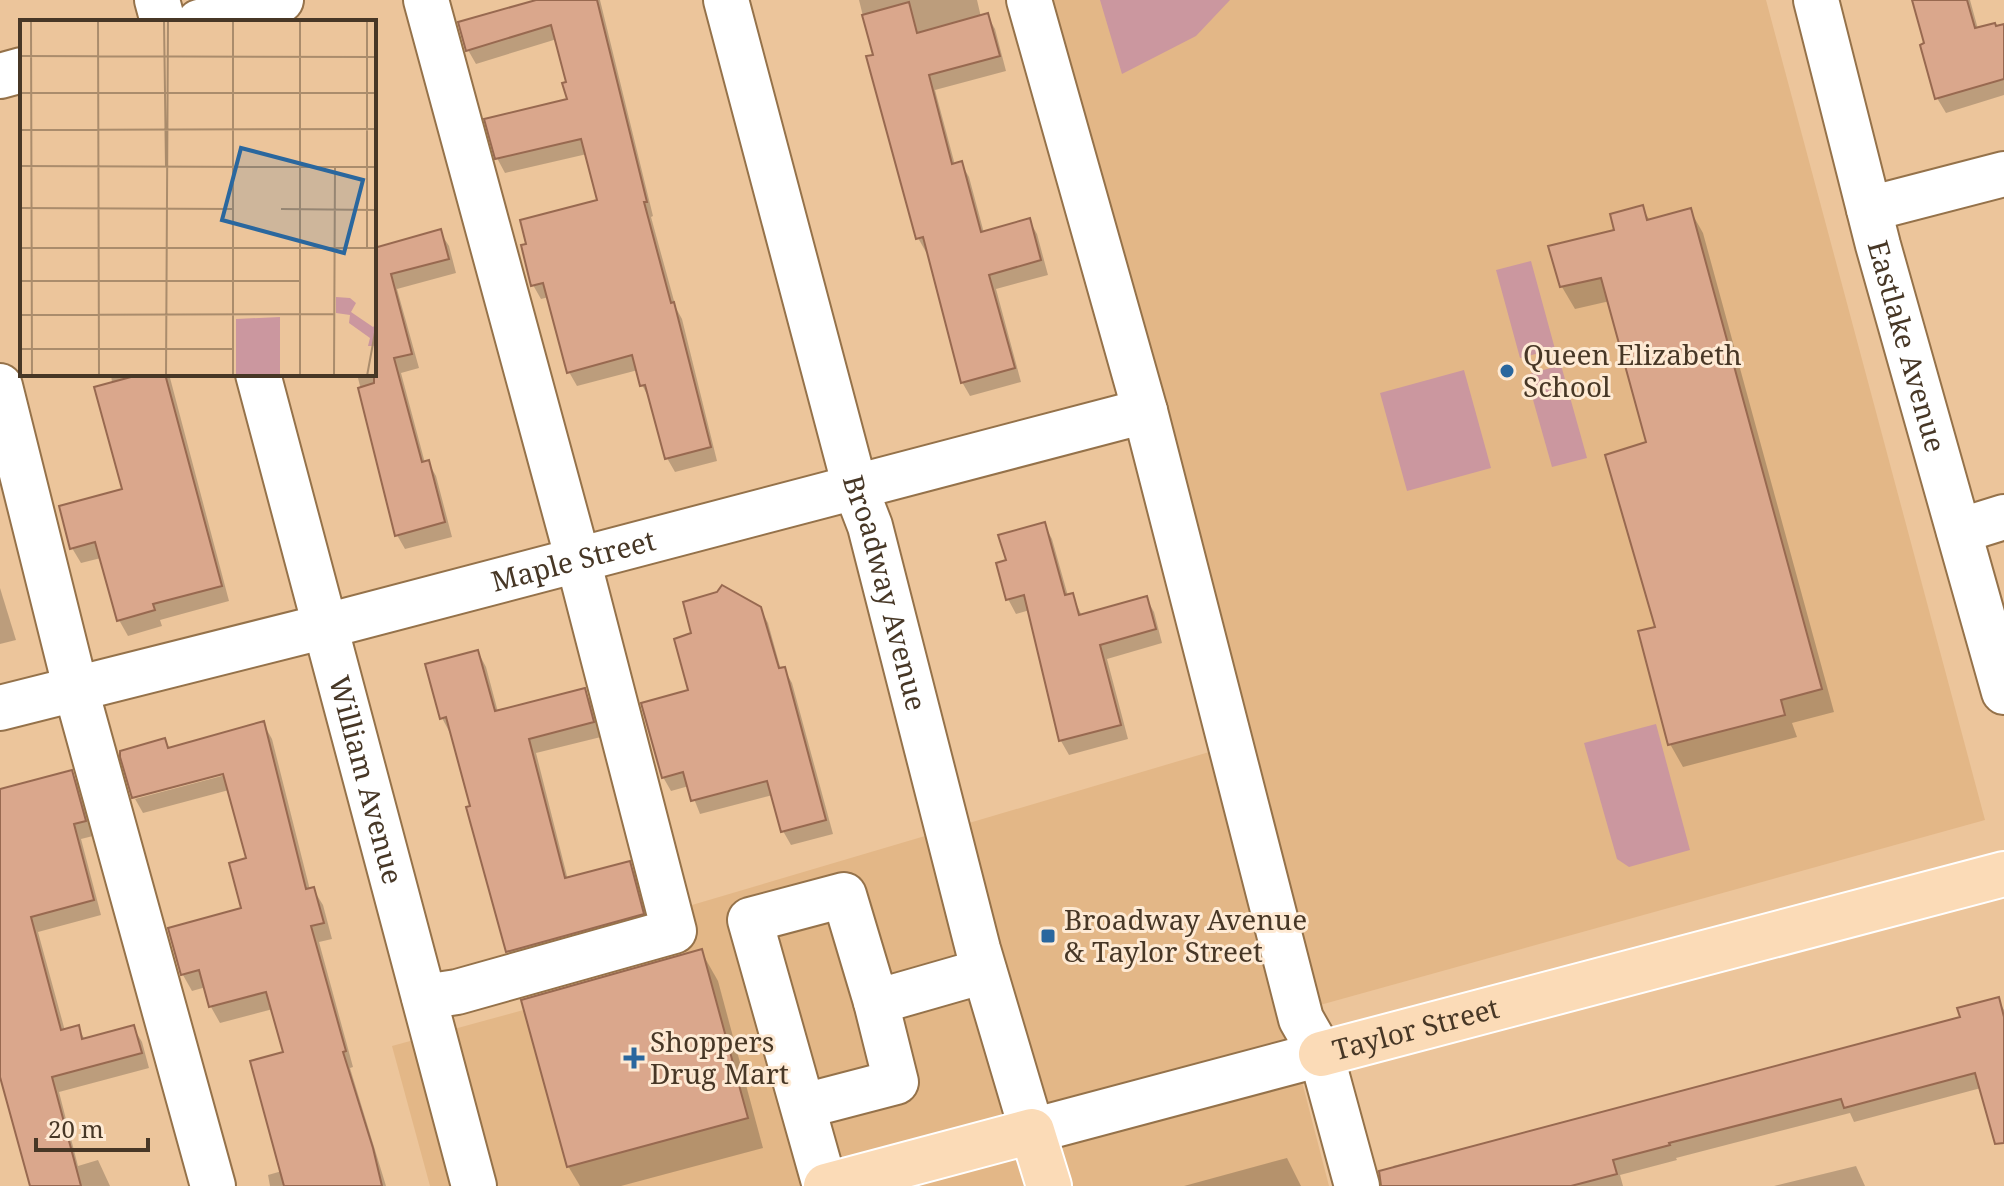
<svg xmlns="http://www.w3.org/2000/svg" width="2004" height="1186" viewBox="0 0 2004 1186" font-family="'Noto Serif',serif">
	<style>
		.built { fill: #e3b787 }
		.green { fill: #cb979f }
		.shadow { fill: #0003; fill-rule: evenodd }
		.building { fill: #daa78c; stroke: #986950; stroke-width: 2 }
		.lines { fill: none; stroke-linecap: round; stroke-linejoin: round }
		.minor-casing { stroke: #95724a; stroke-width: 48 }
		.major-casing { stroke: #fff; stroke-width: 48 }
		.minor { stroke: #fff; stroke-width: 44 }
		.major { stroke: #fbdbb7; stroke-width: 44 }
		.poi-dot { fill: #2a679e; stroke: #feead4; stroke-width: 3 }
		.labels { text-anchor: middle; stroke-width: 6; stroke-linejoin: round; paint-order: stroke }
		.street-label { font-size: 28px; fill: #473726; stroke: #feead4 }
		.poi-label { font-size: 28px; fill: #473726; stroke: #feead4; text-anchor: start }
		.inset-road { fill: none; stroke: #aa8c6c; stroke-width: 2 }
		.view { fill: #2a679e; fill-opacity: 0.15; stroke: #2a679e; stroke-width: 4 }
		.inset-edge { fill: none; stroke: #473726; stroke-width: 4 }
	</style>
	<rect width="100%" height="100%" fill="#ecc59b"/>
	<g class="built">
		<polygon points="1047,0 1766,0 1985,820 1320,1005"/>
		<polygon points="1216,750 1329,1186 430,1186 392,1046 644,977 631,923"/>
	</g>
	<g class="green">
		<polygon points="1100,0 1230,0 1196,36 1122,74"/>
		<polygon points="1531,261 1555,349 1520,358 1496,270"/>
		<polygon points="1561,365 1587,458 1552,467 1526,375"/>
		<polygon points="1464,370 1491,468 1407,491 1380,393"/>
		<polygon points="1656,724 1690,850 1629,867 1617,859 1584,743"/>
	</g>
	<g class="shadow">
		<polygon points="543,0 600,0 653,216 651,217 676,308 682,319 717,461 675,472 667,458 650,400 642,385 638,370 577,386 569,372 549,297 541,299 533,285 599,201 587,154 505,173 497,158 569,100 569,84 557,39 476,64 468,50"/>
		<polygon points="859,0 977,0 981,17 987,15 995,29 1006,71 935,90 955,165 961,163 969,177 984,233 1029,220 1037,234 1048,275 996,289 1021,382 970,396 962,382 929,251 926,252 918,238"/>
		<polygon points="1914,0 1970,0 1978,29 2004,26 2004,95 1946,113 1937,98 1927,45"/>
		<polygon points="1642,207 1650,221 1690,210 1703,233 1834,712 1792,723 1797,737 1683,767 1670,744 1640,633 1657,629 1649,444 1610,301 1575,309 1562,287"/>
		<polygon points="440,232 449,246 456,273 397,289 419,368 401,373 425,463 428,462 436,476 452,537 405,549 397,535 357,374 374,374 374,250"/>
		<polygon points="111,374 169,374 229,601 160,620 162,626 128,636 119,620 101,558 81,563 72,548 124,490"/>
		<polygon points="1044,524 1052,539 1068,596 1072,595 1082,616 1146,598 1154,612 1162,643 1107,659 1128,739 1069,755 1061,741 1030,610 1016,614 1008,599 1008,561"/>
		<polygon points="0,588 16,640 0,644"/>
		<polygon points="760,608 768,623 781,670 784,669 792,683 833,834 791,845 783,831 773,795 700,814 689,786 671,791 663,777 691,691"/>
		<polygon points="478,652 486,667 498,712 584,691 593,705 601,737 536,753 568,880 629,863 638,878 651,928 516,966 508,951 472,808 450,733 442,718"/>
		<path d="M263,723l9,16 38,151 3,-1 10,16 9,34 -13,3 34,125 -3,1 36,118h-116l-2,-11 14,-4 3,-117 -12,-45 -53,14 -9,-16 -5,-20 -14,4 -9,-16 -13,-46 74,-20 5,-49 -20,-70 -86,23 -9,-16 30,-56 5,9zM232,769l1,4 -98,26v-4z"/>
		<polygon points="71,772 80,787 93,836 81,839 101,915 38,932 65,1031 78,1027 85,1040 133,1027 142,1042 149,1068 59,1092 78,1166 98,1160 110,1186 32,1186 0,1075 0,791"/>
		<polygon points="701,951 718,981 763,1148 621,1186 580,1186 568,1166"/>
		<polygon points="1998,999 2004,1010 2004,1105 1981,1088 1854,1122 1850,1113 1676,1158 1677,1160 1620,1175 1623,1186 1383,1186 1396,1177 1393,1166 1424,1158 1425,1161 1962,1018"/>
		<polygon points="1287,1158 1301,1186 1184,1186"/>
		<polygon points="1856,1166 1865,1186 1774,1186"/>
	</g>
	<g class="building">
		<polygon points="536,0 597,0 647,202 644,202 671,303 674,302 711,447 665,459 645,385 640,386 632,355 567,373 543,283 531,286 521,245 526,244 520,220 597,200 581,139 495,159 484,119 567,99 562,83 566,82 551,25 466,51 458,22"/>
		<polygon points="1912,0 1967,0 1975,28 1995,23 1996,26 2004,24 2004,79 1935,99 1920,45 1924,43"/>
		<polygon points="909,2 917,33 988,13 1000,56 929,75 952,164 962,161 981,232 1030,218 1041,260 989,275 1015,368 961,383 923,237 916,239 866,56 873,55 862,15"/>
		<polygon points="1643,205 1647,220 1691,208 1822,689 1781,700 1785,715 1668,745 1638,631 1655,627 1605,455 1646,442 1601,278 1560,287 1548,246 1614,230 1610,214"/>
		<polygon points="441,229 449,259 391,274 412,354 394,358 422,462 429,460 445,522 395,536 358,388 374,383 374,248"/>
		<polygon points="142,374 165,374 222,586 153,604 155,610 117,621 95,542 70,549 59,506 122,489 94,387"/>
		<polygon points="1045,522 1065,595 1073,593 1079,615 1147,596 1156,629 1100,645 1121,725 1059,741 1024,595 1006,600 996,563 1006,560 998,535"/>
		<polygon points="722,585 761,607 779,668 785,667 826,820 781,832 767,781 691,801 683,772 662,778 641,703 688,690 674,639 691,633 683,602 717,592"/>
		<polygon points="478,650 495,711 585,688 594,722 529,739 565,878 630,861 644,914 506,952 466,807 470,806 446,717 440,719 425,664"/>
		<polygon points="264,721 306,889 314,887 324,923 311,926 346,1051 343,1052 373,1148 382,1186 284,1186 250,1061 283,1052 266,992 209,1007 199,970 181,975 168,928 241,908 229,863 246,858 223,774 132,798 120,757 120,751 165,738 168,748"/>
		<polygon points="72,770 86,821 74,824 94,900 31,917 61,1030 79,1025 82,1039 134,1025 142,1053 52,1077 81,1186 30,1186 0,1077 0,789"/>
		<polygon points="702,949 748,1118 567,1167 521,1000"/>
		<polygon points="1999,997 2004,1017 2004,1143 1995,1144 1975,1073 1844,1108 1841,1099 1669,1143 1670,1145 1613,1160 1617,1174 1571,1186 1381,1186 1379,1171 1960,1017 1957,1008"/>
	</g>
	<g class="lines">
		<defs>
			<g id="minor">
				<polyline points="157,0 163,22"/>
				<path id="s1" d="M726,0l129,487 15,39 108,423 54,182 289,-77"/>
				<polyline points="1029,0 1145,411 1301,1019 1321,1054 1357,1186"/>
				<path id="s2" d="M1816,0l62,245 126,447"/>
				<polyline points="199,22 281,0"/>
				<polyline points="0,76 22,70"/>
				<polyline points="1869,209 2004,174"/>
				<path id="s3" d="M258,374l216,812"/>
				<polyline points="0,386 76,690 213,1186"/>
				<polyline points="1959,531 2004,517"/>
				<path id="s4" d="M0,708l326,-82 819,-215"/>
				<polyline points="424,997 457,992 674,931 578,560 426,0"/>
				<polyline points="804,1106 896,1082 876,1002"/>
				<polyline points="825,1186 750,920 844,895 876,1002 984,971"/>
			</g>
			<g id="major">
				<path id="s5" d="M1321,1054l683,-180"/>
				<polyline points="826,1186 1032,1131 1049,1186"/>
			</g>
		</defs>
		<use href="#minor" class="minor-casing"/>
		<use href="#major" class="major-casing"/>
		<use href="#minor" class="minor"/>
		<use href="#major" class="major"/>
	</g>
	<g class="poi-dot">
		<circle cx="1507" cy="371" r="8"/>
		<rect x="1040" y="928" width="16" height="16" rx="4"/>
		<path d="M630 1046h8v8h8v8h-8v8h-8v-8h-8v-8h8z"/>
	</g>
	<g class="labels">
		<g class="street-label">
			<text dy="10" stroke="none"><textPath href="#s2" startOffset="358">Eastlake Avenue</textPath></text>
			<text dy="10" stroke="none"><textPath href="#s4" startOffset="592">Maple Street</textPath></text>
			<text dy="10" stroke="none"><textPath href="#s1" startOffset="614">Broadway Avenue</textPath></text>
			<text dy="10" stroke="none"><textPath href="#s3" startOffset="420">William Avenue</textPath></text>
			<text dy="10" stroke="none"><textPath href="#s5" startOffset="98">Taylor Street</textPath></text>
		</g>
		<g class="poi-label">
			<text x="1523" y="365">Queen Elizabeth<tspan x="1523" dy="32">School</tspan></text>
			<text x="1064" y="930">Broadway Avenue<tspan x="1064" dy="32">&amp; Taylor Street</tspan></text>
			<text x="650" y="1052">Shoppers<tspan x="650" dy="32">Drug Mart</tspan></text>
		</g>
	</g>
	<g transform="translate(20 20)">
		<rect width="356" height="356" fill="#ecc59b"/>
		<path d="M316,277l14,1 6,5 -5,9 22,15 3,-3v22h-8l2,-8 -21,-15 1,-8 -14,-2zM260,297v59h-44v-57z" fill="#cb979f"/>
		<path class="inset-road" d="M280,0v147h76M0,1h356M11,1l1,355M78,1l1,355M144,1l2,145M213,1v355M347,1v227M0,36l356,1M0,73h356M0,110l356,-1M0,146l261,1M261,147h19v209M0,188l214,1M261,189l95,1M0,228h356M0,261h280M0,295l314,-1M0,329h213M146,356l2,-356M314,356l1,-209M347,356l9,-49"/>
		<path class="view" d="M221,128l122,32 -19,73 -122,-33z"/>
		<rect width="356" height="356" class="inset-edge"/>
	</g>
	<path d="M36 1138v12h112v-12" fill="none" stroke="#473726" stroke-width="4"/>
	<text x="48" y="1138" font-size="24" fill="#473726" stroke="#feead4" stroke-width="6" paint-order="stroke">20 m</text>
</svg>
